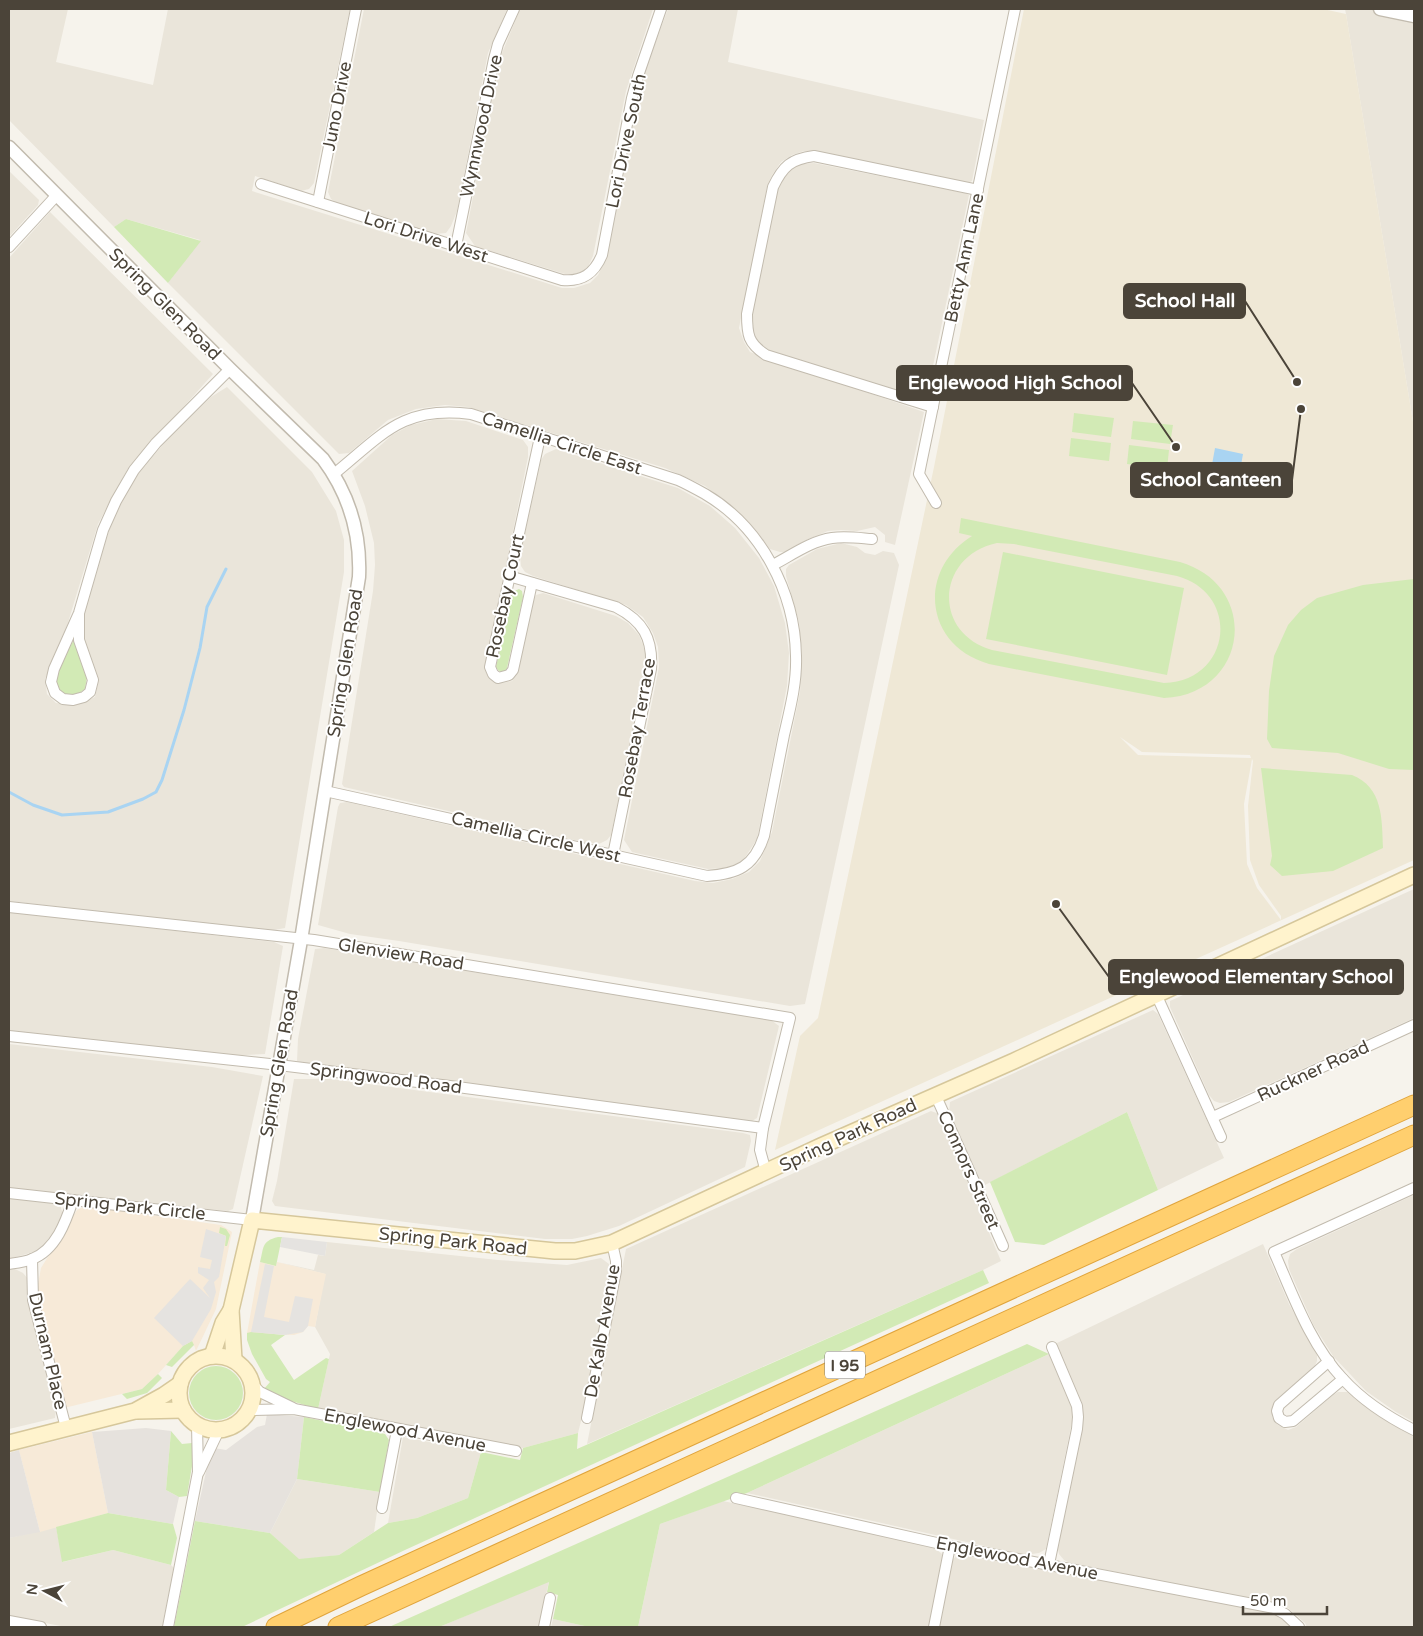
<svg xmlns="http://www.w3.org/2000/svg" width="1423" height="1636" viewBox="0 0 1423 1636" font-family="'Varela Round',sans-serif">
	<style>
		.residential { fill: #eae5da }
		.commercial { fill: #f7ead8 }
		.industrial { fill: #e6e2dd }
		.education { fill: #efe8d6; fill-rule: evenodd }
		.green { fill: #d2eab5; fill-rule: evenodd }
		.parking { fill: #e5e3e0 }
		.water { fill: #a9d4f2 }
		.lines { fill: none; stroke-linecap: round; stroke-linejoin: round }
		.stream { stroke: #a9d4f2; stroke-width: 3 }
		.minor-casing { stroke: #c2bbae; stroke-width: 12 }
		.tertiary-casing { stroke: #c2bbae; stroke-width: 15 }
		.secondary-casing { stroke: #d6c79b; stroke-width: 18 }
		.motorway-casing { stroke: #e0a43c; stroke-width: 21 }
		.minor { stroke: #fff; stroke-width: 10 }
		.tertiary { stroke: #fff; stroke-width: 12 }
		.secondary { stroke: #fff3cd; stroke-width: 15 }
		.motorway { stroke: #ffcf6e; stroke-width: 19 }
		.labels { text-anchor: middle; stroke-width: 4; stroke-linejoin: round; paint-order: stroke }
		.shield { fill: #fff; stroke: #817c74; stroke-width: 1 }
		.shield-label { font-size: 16px; font-weight: bold; fill: #4b4439 }
		.street-label { font-size: 18px; fill: #4b4439; stroke: #fff }
		.leader { fill: none; stroke: #4b4439; stroke-width: 2 }
		.callout-dot { fill: #4b4439; stroke: #fff; stroke-width: 2 }
		.callout { fill: #4b4439; stroke: #4b4439; stroke-width: 2 }
		.callout-label { font-size: 19px; text-anchor: middle; font-weight: bold; fill: #fff }
	</style>
	<rect width="100%" height="100%" fill="#f6f3ec"/>
	<g class="residential">
		<polygon points="9,9 68,9 56,62 153,85 168,9 350,9 314,183 309,189 301,191 255,176 252,191 562,288 574,288 590,283 598,275 607,257 639,96 647,65 668,9 738,9 728,62 984,120 972,181 968,183 950,181 817,152 804,151 792,155 781,162 772,175 767,187 739,328 744,342 750,352 924,412 895,545 885,542 885,535 875,527 857,531 841,530 828,531 804,541 785,552 780,552 770,549 752,526 728,503 705,486 665,468 468,407 445,405 416,409 388,420 349,453 339,454 168,283 200,240 126,219 114,227 9,120"/>
		<polygon points="364,9 507,9 488,53 457,211 451,226 446,233 435,234 337,203 331,199 328,192"/>
		<polygon points="520,9 653,9 626,91 593,256 587,269 576,274 565,274 475,246 466,233 500,58"/>
		<polygon points="1345,9 1414,9 1414,428 1346,14"/>
		<polygon points="814,163 965,193 969,195 926,399 921,399 770,351 761,346 754,338 750,327 752,311 776,193 781,178 789,169 800,164"/>
		<polygon points="9,171 39,200 38,205 9,237"/>
		<polygon points="50,212 213,374 127,470 98,524 63,639 45,679 47,694 56,703 76,705 95,697 99,680 86,645 82,629 83,612 103,546 121,501 141,470 174,432 211,397 227,387 312,472 336,511 344,540 344,572 285,928 269,931 9,901 9,258"/>
		<polygon points="437,419 466,421 523,440 528,447 528,457 486,664 488,675 494,681 502,683 512,681 518,673 533,601 536,595 543,593 616,616 628,623 639,635 645,650 646,666 611,835 607,840 599,844 587,843 344,787 342,784 373,591 375,565 374,543 365,506 352,471 392,435 411,425"/>
		<polygon points="556,449 678,488 710,506 735,528 759,558 774,586 785,623 789,653 787,686 757,839 744,859 735,866 723,868 708,869 636,853 632,852 624,840 659,667 658,647 653,633 643,617 626,605 533,576 525,572 521,566 520,555 541,460 545,454"/>
		<polygon points="841,543 857,547 865,553 875,555 883,551 894,553 899,565 805,1004 790,1006 399,941 350,934 318,925 338,807 340,803 347,802 695,881 713,883 732,879 749,872 760,861 772,832 800,692 802,656 799,622 786,576 786,569 789,565 817,549"/>
		<polygon points="1414,889 1414,1018 1229,1102 1220,1103 1214,1101 1209,1095 1170,1007 1170,1001"/>
		<polygon points="9,912 274,942 283,946 265,1054 226,1056 9,1032"/>
		<polygon points="324,948 771,1020 779,1026 757,1118 752,1121 301,1063 297,1061 298,1039 315,949"/>
		<polygon points="1153,1010 1158,1014 1224,1158 1158,1190 1127,1112 981,1187 949,1113 950,1102"/>
		<polygon points="9,1044 212,1067 263,1076 233,1209 228,1211 9,1189"/>
		<polygon points="294,1079 330,1079 743,1133 750,1135 751,1141 745,1167 619,1226 587,1236 572,1239 545,1239 275,1206 272,1201 277,1181"/>
		<polygon points="931,1111 939,1114 1001,1261 983,1270 587,1444 626,1249"/>
		<polygon points="1414,1195 1414,1422 1396,1412 1366,1391 1333,1356 1313,1324 1289,1269 1288,1261 1290,1254 1297,1249"/>
		<polygon points="9,1198 55,1202 60,1205 63,1214 59,1228 49,1242 37,1251 9,1259"/>
		<polygon points="327,1242 498,1260 567,1265 601,1258 609,1264 610,1275 590,1385 578,1433 523,1448 318,1409 330,1354 315,1327 325,1274 277,1262 314,1270 318,1255 325,1256"/>
		<polygon points="1263,1244 1289,1304 1317,1355 1317,1361 1314,1368 1275,1401 1272,1408 1272,1417 1278,1425 1288,1430 1296,1427 1333,1395 1338,1392 1349,1392 1374,1413 1414,1437 1414,1627 1307,1627 1305,1623 1288,1608 1274,1603 1070,1563 1064,1560 1059,1554 1057,1545 1082,1421 1055,1344"/>
		<polygon points="13,1268 23,1273 28,1279 56,1408 55,1418 9,1429 9,1269"/>
		<polygon points="1049,1354 1072,1406 1072,1422 1046,1549 1039,1553 1025,1555 747,1493"/>
		<polygon points="403,1437 481,1452 468,1498 417,1518 388,1523"/>
		<polygon points="297,1479 380,1492 374,1532 339,1555 299,1560 270,1533"/>
		<polygon points="723,1501 932,1546 942,1554 944,1561 930,1627 638,1627 660,1524"/>
		<polygon points="56,1527 63,1562 113,1550 171,1565 174,1568 162,1627 66,1627 9,1616 9,1538"/>
		<polygon points="965,1554 1261,1609 1278,1615 1292,1627 938,1627 951,1562 957,1555"/>
		<polygon points="549,1581 539,1627 439,1627"/>
		<polygon points="553,1619 589,1627 551,1627"/>
	</g>
	<g class="commercial">
		<polygon points="86,1206 221,1225 232,1232 216,1309 196,1351 194,1345 183,1346 158,1374 142,1389 64,1408 36,1295 41,1268 77,1210"/>
		<polygon points="260,1262 276,1266 277,1262 326,1274 315,1327 308,1326 303,1332 294,1335 247,1333"/>
		<polygon points="92,1432 108,1513 40,1532 19,1450"/>
	</g>
	<g class="industrial">
		<polygon points="267,1414 304,1417 297,1479 270,1533 195,1521 208,1463 214,1448 226,1450 257,1427 265,1425"/>
		<polygon points="146,1428 171,1431 166,1490 179,1497 173,1524 108,1513 92,1432"/>
		<polygon points="19,1450 40,1532 9,1538 9,1453"/>
	</g>
	<path class="education" d="M1024,9h299l23,5 68,414v432l-639,290 25,-114 18,-18 116,-551zM1120,737l22,15 108,3 1,3 -113,-3zM1252,759l1,2 -5,45 2,54 9,25 22,31v4l-24,-32 -10,-24 -3,-60z"/>
	<g class="green">
		<polygon points="126,219 201,241 168,283 114,227"/>
		<polygon points="1074,413 1114,418 1111,437 1072,432"/>
		<polygon points="1133,421 1173,425 1170,444 1131,439"/>
		<polygon points="1071,438 1111,443 1109,461 1069,456"/>
		<polygon points="1129,445 1169,450 1167,469 1127,464"/>
		<path d="M961,518l219,44c82,24 68,133 -16,136l-175,-34c-64,-18 -73,-93 -17,-128l-13,-3zM997,543l17,1 163,32c65,18 54,105 -13,107l-172,-33c-60,-17 -56,-94 5,-107z"/>
		<polygon points="1003,552 1184,588 1167,675 986,639"/>
		<polygon points="1414,579 1414,770 1389,769 1338,753 1272,748 1267,739 1269,691 1274,656 1288,625 1301,610 1317,598 1363,585"/>
		<path d="M519,589l3,2 1,6 -16,71 -2,4c-5,0 -7,-1 -9,-5l16,-75z"/>
		<path d="M74,639l13,38 -2,12 -10,7c-36,-2 -9,-40 -1,-57z"/>
		<path d="M1261,768l91,7c31,12 30,44 31,73l-50,23 -51,5 -12,-11 2,-9z"/>
		<polygon points="1127,1112 1158,1190 1044,1245 1015,1242 990,1182"/>
		<polygon points="220,1227 226,1229 230,1235 227,1246 225,1246 226,1236 219,1233"/>
		<path d="M278,1237h4l-6,29 -16,-4c4,-14 1,-21 18,-25z"/>
		<polygon points="983,1270 989,1283 405,1550 242,1627 174,1627 195,1521 270,1533 299,1559 339,1555 388,1523 417,1518 468,1498 481,1452 520,1460 523,1448 578,1433 577,1449"/>
		<polygon points="251,1332 285,1335 271,1345 294,1380 326,1358 329,1359 318,1409 278,1397 264,1389 270,1382 266,1379 252,1354 247,1340 247,1333"/>
		<polygon points="192,1341 194,1345 172,1367 166,1365 183,1346"/>
		<polygon points="1027,1344 1049,1354 747,1493 660,1524 638,1627 589,1627 553,1619 558,1595 547,1592 549,1582 439,1627 389,1627"/>
		<circle cx="216" cy="1393" r="27"/>
		<polygon points="158,1374 162,1378 147,1393 127,1399 122,1394 142,1389"/>
		<polygon points="304,1417 385,1434 389,1440 380,1492 297,1479"/>
		<polygon points="171,1431 182,1444 192,1443 192,1466 187,1496 179,1497 166,1490"/>
		<polygon points="108,1513 173,1524 177,1538 171,1565 113,1550 62,1562 56,1527"/>
	</g>
	<g class="parking">
		<polygon points="206,1229 226,1236 219,1277 214,1282 216,1292 211,1309 192,1341 183,1346 154,1318 190,1279 210,1298 203,1288 209,1280 198,1273 198,1267 210,1269 212,1260 200,1257"/>
		<polygon points="282,1237 327,1242 325,1256 280,1247"/>
		<polygon points="265,1264 274,1266 264,1317 289,1322 295,1296 313,1299 308,1326 303,1332 285,1335 251,1332"/>
	</g>
	<polygon class="water" points="1215,448 1243,454 1241,465 1260,469 1257,484 1239,480 1236,492 1208,487"/>
	<g class="lines">
		<polyline class="stream" points="9,792 33,805 62,815 108,812 143,799 156,792 162,780 184,710 200,648 207,607 226,569"/>
		<defs>
			<g id="minor">
				<path d="M261,184l301,96c20,2 32,-6 40,-25l30,-157 6,-22 23,-67"/>
				<polyline points="318,202 356,9"/>
				<polyline points="456,246 494,59 498,44 514,9"/>
				<polyline points="9,247 56,196"/>
				<path d="M933,407l-167,-52c-18,-12 -19,-20 -19,-41l26,-127c10,-21 18,-28 41,-31l164,34"/>
				<polyline points="936,503 919,474 1015,9"/>
				<path d="M773,565c19,-10 38,-24 59,-27 13,-2 27,0 40,1"/>
				<path d="M509,576l107,31c27,14 37,31 35,62l-38,186"/>
				<polyline points="532,583 513,670 509,675 498,678 493,674 490,667 540,437"/>
				<polyline points="79,613 79,640 93,680 90,692 84,697 73,700 63,699 55,693 51,682 54,669 79,613 103,530 116,501 134,470 156,443 230,369"/>
				<path d="M325,791l382,85c30,-2 47,-9 57,-40 7,-34 13,-67 20,-101 6,-26 13,-52 12,-79 -1,-64 -35,-129 -91,-162 -9,-5 -18,-10 -27,-14l-207,-66c-68,-9 -89,21 -137,60"/>
				<polyline points="9,907 314,940 790,1018 763,1128 760,1150 766,1172"/>
				<polyline points="1156,994 1221,1137"/>
				<polyline points="9,1036 279,1065 450,1086 763,1128"/>
				<polyline points="935,1094 1003,1246"/>
				<polyline points="1213,1117 1414,1025"/>
				<path d="M1414,1188l-140,64c19,43 36,92 69,127 20,22 45,38 71,51"/>
				<polyline points="9,1193 252,1220"/>
				<polyline points="32,1259 33,1300 66,1428"/>
				<path d="M9,1264c7,-1 16,-2 23,-5 24,-9 34,-38 41,-59"/>
				<polyline points="1329,1361 1279,1405 1277,1411 1279,1418 1285,1422 1293,1421 1343,1379"/>
				<polyline points="252,1384 260,1392 293,1408"/>
				<polyline points="249,1410 294,1409 516,1451"/>
				<polyline points="587,1418 616,1271 616,1261 612,1243"/>
				<polyline points="199,1472 219,1430"/>
				<polyline points="736,1498 950,1546 1274,1608 1285,1614 1299,1627"/>
				<polyline points="382,1508 397,1430"/>
				<polyline points="1049,1564 1077,1429 1078,1417 1077,1406 1052,1347"/>
				<polyline points="9,1621 41,1627"/>
				<polyline points="168,1627 198,1472 197,1425"/>
				<polyline points="544,1627 550,1598"/>
				<polyline points="934,1627 950,1546"/>
			</g>
			<g id="tertiary">
				<polyline points="1380,9 1414,16"/>
				<path d="M9,147l221,222 93,90c26,35 38,74 36,118l-58,363 -49,280"/>
			</g>
			<g id="secondary">
				<circle cx="216" cy="1393" r="37"/>
				<polyline points="212,1356 223,1323 231,1310"/>
				<polyline points="234,1360 231,1310 252,1220 555,1251 575,1251 612,1243 821,1146 1014,1061 1414,875"/>
				<polyline points="137,1411 183,1410"/>
				<polyline points="9,1443 135,1411 164,1395 180,1384"/>
			</g>
			<g id="motorway">
				<polyline points="276,1627 361,1586 1414,1105"/>
				<polyline points="338,1627 1414,1135"/>
			</g>
		</defs>
		<use href="#minor" class="minor-casing"/>
		<use href="#tertiary" class="tertiary-casing"/>
		<use href="#secondary" class="secondary-casing"/>
		<use href="#motorway" class="motorway-casing"/>
		<use href="#minor" class="minor"/>
		<use href="#tertiary" class="tertiary"/>
		<use href="#secondary" class="secondary"/>
		<use href="#motorway" class="motorway"/>
	</g>
	<g class="labels">
		<rect class="shield" x="825" y="1351.5" width="40" height="27" rx="4"/>
		<g class="shield-label">
			<text x="845" y="1371">I 95</text>
		</g>
		<g class="street-label">
			<text transform="translate(337 106) rotate(-79)" y="6">Juno Drive</text>
			<text transform="translate(481 126) rotate(-78)" y="6">Wynnwood Drive</text>
			<text transform="translate(626 141) rotate(-78)" y="6">Lori Drive South</text>
			<text transform="translate(426 237) rotate(18)" y="6">Lori Drive West</text>
			<text transform="translate(964 258) rotate(-78)" y="6">Betty Ann Lane</text>
			<text transform="translate(165 304) rotate(45)" y="6">Spring Glen Road</text>
			<text transform="translate(562 443) rotate(18)" y="6">Camellia Circle East</text>
			<text transform="translate(505 596) rotate(-78)" y="6">Rosebay Court</text>
			<text transform="translate(345 663) rotate(-81)" y="6">Spring Glen Road</text>
			<text transform="translate(637 728) rotate(-80)" y="6">Rosebay Terrace</text>
			<text transform="translate(536 837) rotate(13)" y="6">Camellia Circle West</text>
			<text transform="translate(401 954) rotate(9)" y="6">Glenview Road</text>
			<text transform="translate(279 1063) rotate(-80)" y="6">Spring Glen Road</text>
			<text transform="translate(1313 1071) rotate(-25)" y="6">Ruckner Road</text>
			<text transform="translate(386 1078) rotate(7)" y="6">Springwood Road</text>
			<text transform="translate(848 1135) rotate(-25)" y="6">Spring Park Road</text>
			<text transform="translate(969 1170) rotate(66)" y="6">Connors Street</text>
			<text transform="translate(130 1206) rotate(6)" y="6">Spring Park Circle</text>
			<text transform="translate(453 1241) rotate(6)" y="6">Spring Park Road</text>
			<text transform="translate(602 1331) rotate(-80)" y="6">De Kalb Avenue</text>
			<text transform="translate(48 1351) rotate(77)" y="6">Durnam Place</text>
			<text transform="translate(405 1430) rotate(11)" y="6">Englewood Avenue</text>
			<text transform="translate(1017 1558) rotate(11)" y="6">Englewood Avenue</text>
		</g>
	</g>
	<path class="leader" d="M1297 382L1245 301M1176 447L1132 383M1301 409L1292 480M1056 904L1109 977"/>
	<g class="callout-dot">
		<circle cx="1297" cy="382" r="5"/>
		<circle cx="1176" cy="447" r="5"/>
		<circle cx="1301" cy="409" r="5"/>
		<circle cx="1056" cy="904" r="5"/>
	</g>
	<g class="callout">
		<rect x="1124" y="284" width="121" height="34" rx="5"/>
		<rect x="897" y="366" width="235" height="34" rx="5"/>
		<rect x="1131" y="463" width="161" height="34" rx="5"/>
		<rect x="1109" y="960" width="294" height="34" rx="5"/>
	</g>
	<g class="callout-label">
		<text x="1185" y="307">School Hall</text>
		<text x="1015" y="389">Englewood High School</text>
		<text x="1211" y="486">School Canteen</text>
		<text x="1256" y="983">Englewood Elementary School</text>
	</g>
	<rect width="1423" height="1636" fill="none" stroke="#4b4439" stroke-width="20"/>
	<g transform="translate(45 1591) rotate(277)" stroke="#ffffff" stroke-width="4" paint-order="stroke">
	<path d="M0-4L9 19L0 12L-9 19Z" fill="#4b4439"/>
	<text y="-8" font-size="14" font-weight="bold" text-anchor="middle" fill="#4b4439">N</text>
	</g>
	<path d="M1243 1606v8h84v-8" fill="none" stroke="#4b4439" stroke-width="2.5"/>
	<text x="1250" y="1606" font-size="15" fill="#4b4439" stroke="#ffffff" stroke-width="4" paint-order="stroke">50 m</text>
</svg>
